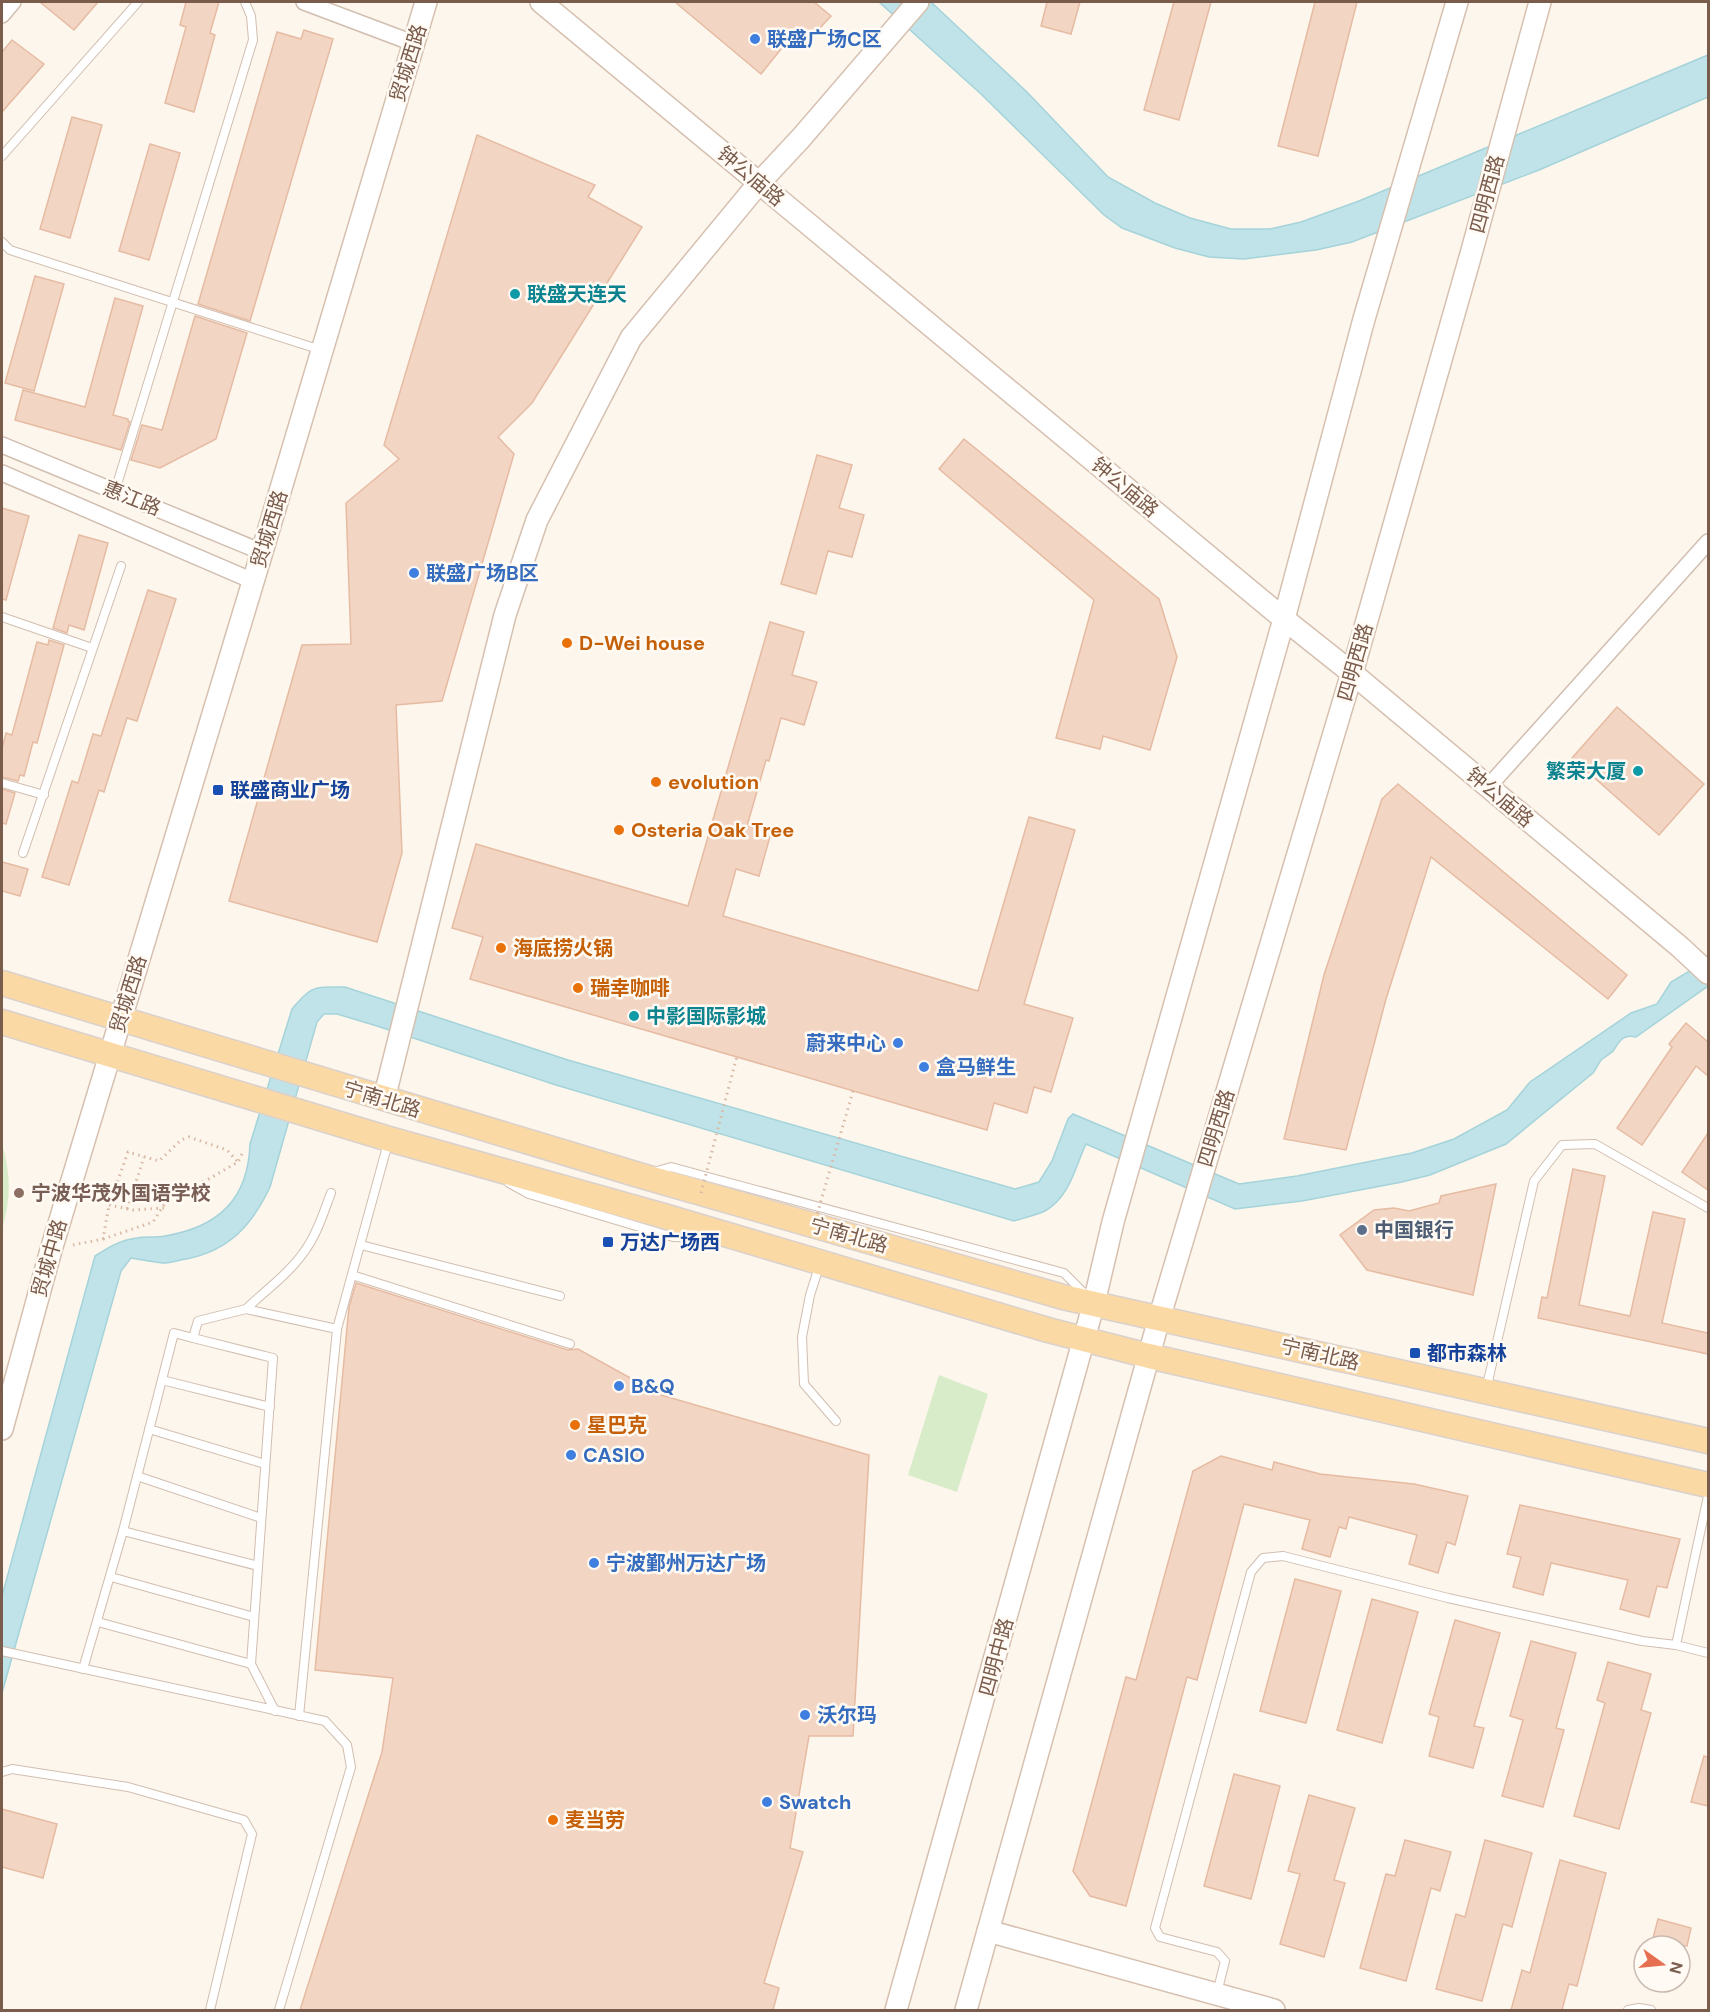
<svg xmlns="http://www.w3.org/2000/svg" width="1710" height="2012" viewBox="0 0 1710 2012" font-family="'DM Sans','Noto Sans SC',sans-serif">
	<style>
		.green { fill: #d8ecc9 }
		.water { fill: #bfe3e8; stroke: #a5d3da; stroke-width: 1.5 }
		.building { fill: #f3d5c3; stroke: #e6bba3; stroke-width: 1.5 }
		.lines { fill: none; stroke-linecap: round; stroke-linejoin: round }
		.lane-casing { stroke: #d1beb0; stroke-width: 10 }
		.street-casing { stroke: #d1beb0; stroke-width: 18 }
		.secondary-casing { stroke: #d6c0b0; stroke-width: 24 }
		.primary-casing { stroke: #dad1cd; stroke-width: 27 }
		.path { stroke: #d9b8a5; stroke-width: 3; stroke-dasharray: 1.5 4.5; stroke-linecap: butt }
		.lane { stroke: #fff; stroke-width: 8 }
		.street { stroke: #fff; stroke-width: 15 }
		.secondary { stroke: #fff; stroke-width: 21 }
		.primary { stroke: #fbd9a5; stroke-width: 24 }
		.path-bridge { stroke: #d9b8a5; stroke-width: 3; stroke-dasharray: 1.5 4.5; stroke-linecap: butt }
		.shop-dot { fill: #3f7fe0; stroke: #fffaf3; stroke-width: 2 }
		.culture-dot { fill: #0f9aa8; stroke: #fffaf3; stroke-width: 2 }
		.food-dot { fill: #e8710a; stroke: #fffaf3; stroke-width: 2 }
		.transit-dot { fill: #1a4fb4; stroke: #fffaf3; stroke-width: 2 }
		.education-dot { fill: #8d6e63; stroke: #fffaf3; stroke-width: 2 }
		.service-dot { fill: #5c6f8a; stroke: #fffaf3; stroke-width: 2 }
		.labels { text-anchor: middle; stroke-width: 5; stroke-linejoin: round; paint-order: stroke }
		.shop-label { font-size: 20px; font-weight: bold; fill: #366cbe; stroke: #fffaf3; text-anchor: start }
		.street-label { font-size: 20px; fill: #7a5c4d; stroke: #fffaf3 }
		.culture-label { font-size: 20px; font-weight: bold; fill: #0d838f; stroke: #fffaf3; text-anchor: start }
		.food-label { font-size: 20px; font-weight: bold; fill: #c56008; stroke: #fffaf3; text-anchor: start }
		.transit-label { font-size: 20px; font-weight: bold; fill: #164399; stroke: #fffaf3; text-anchor: start }
		.education-label { font-size: 20px; font-weight: bold; fill: #785e54; stroke: #fffaf3; text-anchor: start }
		.service-label { font-size: 20px; font-weight: bold; fill: #4e5e75; stroke: #fffaf3; text-anchor: start }
	</style>
	<rect width="100%" height="100%" fill="#fdf6ec"/>
	<g class="green">
		<path d="M2,1144c9,29 9,56 0,85z"/>
		<polygon points="939,1375 988,1394 957,1492 908,1475"/>
	</g>
	<g class="water">
		<polygon points="879,2 931,2 1027,92 1108,177 1155,203 1190,218 1231,229 1270,229 1301,222 1359,201 1708,55 1708,97 1539,170 1352,242 1316,250 1244,259 1209,257 1175,248 1122,228 1104,215 981,94"/>
		<path d="M1708,960v26l-72,51c-14,-3 -16,4 -23,14 -3,3 -8,6 -12,9 -3,4 -4,8 -8,13l-87,71 -76,31 -28,7 -100,19 -67,8 -149,-65c-11,23 -16,53 -41,67 -9,4 -21,7 -31,10l-458,-136 -179,-59 -40,-12h-13l-7,8 -47,165c-18,38 -41,64 -84,72 -7,1 -15,4 -23,4 -10,-1 -21,-3 -32,-5l-10,13 -119,422v-97l93,-340c14,-9 25,-16 42,-18 9,-2 19,0 28,-2 53,-9 83,-36 85,-92l42,-135c20,-24 22,-22 53,-22l223,73 447,129 24,-7 13,-21 16,-42 5,-5 166,70 58,-8 115,-23 42,-14 53,-29 23,-28 101,-69 26,-9 14,-22z"/>
	</g>
	<g class="building">
		<polygon points="40,2 98,2 74,30"/>
		<polygon points="186,2 219,2 210,33 215,35 194,112 165,103 186,27 180,25"/>
		<polygon points="675,2 814,2 831,16 805,44 793,34 761,74"/>
		<polygon points="1047,2 1080,2 1071,34 1041,26"/>
		<polygon points="1174,2 1211,2 1179,120 1144,110"/>
		<polygon points="1315,2 1357,2 1318,156 1278,146"/>
		<polygon points="304,30 333,39 250,321 198,304 277,32 301,39"/>
		<polygon points="12,40 44,64 2,112 2,52"/>
		<polygon points="72,117 102,125 70,238 40,229"/>
		<polygon points="477,135 595,185 588,197 642,227 532,403 498,437 514,454 442,701 396,705 402,853 377,942 229,901 302,645 351,644 346,503 399,459 384,445"/>
		<polygon points="150,144 180,153 149,260 119,251"/>
		<polygon points="35,276 64,284 34,391 5,383"/>
		<polygon points="115,298 143,306 113,415 128,419 128,421 130,422 121,450 15,420 23,390 85,407"/>
		<polygon points="195,316 247,333 216,439 160,468 131,460 142,425 162,430"/>
		<polygon points="964,439 1159,599 1177,657 1150,750 1103,736 1100,749 1056,738 1094,600 939,469"/>
		<polygon points="817,455 852,465 839,508 864,515 852,557 828,551 816,594 781,584"/>
		<polygon points="2,508 29,516 6,600 2,599"/>
		<polygon points="79,535 108,543 84,630 69,625 67,633 53,628"/>
		<polygon points="148,590 176,599 137,721 127,718 104,792 99,790 69,885 42,877 72,781 78,783 93,734 101,736"/>
		<polygon points="770,622 804,632 792,675 817,682 804,725 781,718 769,761 766,760 747,826 771,833 759,876 736,869 723,916 978,991 1029,817 1075,830 1024,1004 1073,1018 1051,1092 1034,1087 1027,1113 994,1103 987,1130 470,979 483,937 452,928 476,844 688,906"/>
		<polygon points="49,640 64,645 37,743 33,742 24,776 20,775 18,781 2,777 2,749 6,733 12,735 37,642 48,645"/>
		<polygon points="1617,707 1704,784 1659,835 1572,758"/>
		<polygon points="1398,784 1627,975 1608,999 1431,857 1386,999 1346,1150 1284,1139 1324,975 1382,799"/>
		<polygon points="2,789 15,793 6,824 2,823"/>
		<polygon points="2,862 28,869 20,896 2,891"/>
		<polygon points="1686,1023 1708,1042 1708,1076 1696,1066 1642,1145 1617,1128 1672,1047 1669,1044"/>
		<polygon points="1708,1133 1708,1190 1682,1172"/>
		<polygon points="1573,1169 1605,1176 1579,1305 1630,1316 1653,1212 1685,1219 1662,1323 1708,1333 1708,1354 1538,1318 1542,1297 1547,1298"/>
		<polygon points="1496,1184 1473,1295 1367,1270 1340,1235 1374,1210 1394,1208 1409,1211 1439,1203 1441,1196"/>
		<polygon points="356,1283 568,1350 578,1349 661,1395 869,1455 853,1736 809,1736 790,1848 803,1852 764,1983 779,1988 773,2010 300,2010 382,1752 393,1678 315,1670 349,1307"/>
		<polygon points="1221,1456 1272,1470 1274,1462 1320,1474 1414,1484 1468,1496 1455,1545 1447,1542 1438,1573 1409,1564 1417,1535 1349,1517 1346,1529 1339,1527 1330,1557 1302,1549 1310,1520 1244,1504 1197,1680 1187,1677 1126,1906 1090,1896 1073,1871 1126,1677 1136,1680 1193,1471"/>
		<polygon points="1520,1505 1680,1539 1667,1588 1657,1586 1649,1617 1620,1609 1628,1580 1551,1563 1543,1595 1513,1587 1521,1557 1507,1554"/>
		<polygon points="1295,1579 1341,1591 1306,1723 1260,1711"/>
		<polygon points="1372,1599 1418,1612 1382,1743 1337,1730"/>
		<polygon points="1455,1620 1500,1633 1474,1726 1484,1728 1473,1768 1429,1756 1439,1717 1429,1714"/>
		<polygon points="1531,1641 1576,1653 1556,1728 1564,1730 1543,1807 1502,1796 1523,1720 1510,1716"/>
		<polygon points="1608,1662 1651,1674 1641,1710 1651,1713 1619,1829 1574,1816 1605,1703 1597,1700"/>
		<polygon points="1704,1756 1708,1757 1708,1806 1691,1802"/>
		<polygon points="1234,1774 1280,1786 1251,1899 1204,1886"/>
		<polygon points="1309,1795 1355,1808 1334,1880 1345,1883 1324,1957 1280,1944 1300,1874 1288,1871"/>
		<polygon points="2,1809 57,1824 43,1878 2,1867"/>
		<polygon points="1405,1840 1451,1852 1440,1891 1431,1888 1406,1981 1360,1968 1386,1874 1395,1876"/>
		<polygon points="1485,1840 1532,1853 1512,1927 1503,1924 1482,2001 1436,1989 1456,1914 1465,1917"/>
		<polygon points="1560,1860 1606,1873 1577,1986 1569,1984 1562,2010 1511,2010 1522,1970 1530,1973"/>
		<polygon points="1658,1919 1691,1928 1687,1946 1651,1946"/>
	</g>
	<g class="lines">
		<defs>
			<g id="lane">
				<polyline points="2,156 138,2"/>
				<polyline points="2,242 10,250 321,350"/>
				<polyline points="115,491 253,40 251,16 245,2"/>
				<polyline points="2,617 92,648"/>
				<polyline points="2,783 44,795"/>
				<polyline points="23,853 121,566"/>
				<polyline points="654,1172 671,1167 1064,1273 1086,1295"/>
				<polyline points="509,1183 529,1194 673,1237 704,1238"/>
				<polyline points="361,1245 560,1296"/>
				<polyline points="819,1267 810,1295 802,1337 804,1384 836,1421"/>
				<polyline points="352,1275 570,1344"/>
				<path d="M246,1309c20,-19 45,-37 60,-60 12,-17 18,-38 25,-56"/>
				<polyline points="337,1329 388,1143"/>
				<polyline points="162,1380 270,1407"/>
				<polyline points="1486,1390 1534,1181 1562,1145 1595,1144 1708,1208"/>
				<polyline points="149,1429 265,1464"/>
				<polyline points="137,1476 261,1518"/>
				<polyline points="123,1531 258,1566"/>
				<polyline points="111,1577 254,1617"/>
				<polyline points="98,1622 251,1664 273,1358 193,1338 198,1321 246,1309 337,1329 299,1716"/>
				<polyline points="1676,1645 1708,1496"/>
				<polyline points="2,1651 325,1721 347,1745 351,1767 279,2010"/>
				<polyline points="251,1664 275,1711"/>
				<polyline points="83,1669 123,1531 174,1333 193,1338"/>
				<polyline points="2,1772 12,1769 128,1787 244,1820 252,1834 210,2010"/>
				<polyline points="1217,1993 1225,1961 1217,1952 1160,1937 1155,1928 1251,1572 1263,1558 1283,1556 1448,1598 1642,1641 1676,1645 1708,1653"/>
				<polyline points="1628,2010 1639,2008 1651,2010"/>
			</g>
			<g id="street">
				<polyline points="304,2 413,43"/>
				<polyline points="2,15 13,2"/>
				<polyline points="2,445 262,552"/>
				<polyline points="2,473 253,581"/>
				<polyline points="1488,787 1708,542"/>
			</g>
			<g id="secondary">
				<polyline points="541,2 1284,619 1352,673 1680,947 1708,973"/>
				<polyline points="384,1099 505,615 537,520 631,338 759,183 801,138 918,2"/>
				<polyline points="2,1429 51,1250 262,552 426,2"/>
				<polyline points="988,1931 1274,2010"/>
				<polyline points="896,2010 1094,1303 1113,1222 1284,619 1364,319 1457,2"/>
				<polyline points="966,2010 1159,1319 1352,673 1471,254 1540,2"/>
			</g>
			<g id="primary">
				<polyline points="2,983 642,1176 1063,1297 1708,1441"/>
				<polyline points="2,1022 389,1139 664,1216 1048,1330 1149,1356 1708,1485"/>
			</g>
		</defs>
		<use href="#lane" class="lane-casing"/>
		<use href="#street" class="street-casing"/>
		<use href="#secondary" class="secondary-casing"/>
		<use href="#primary" class="primary-casing"/>
		<g class="path">
			<polyline points="109,1205 133,1210 164,1208"/>
			<polyline points="127,1209 144,1157"/>
			<polyline points="103,1239 153,1222 171,1194 207,1180 238,1162 244,1150"/>
			<polyline points="73,1245 103,1239 109,1205 128,1152 159,1161 181,1140 189,1137 227,1150 238,1162"/>
		</g>
		<use href="#lane" class="lane"/>
		<use href="#street" class="street"/>
		<use href="#secondary" class="secondary"/>
		<use href="#primary" class="primary"/>
		<g class="path-bridge">
			<polyline points="701,1193 737,1056"/>
			<polyline points="814,1225 853,1091"/>
		</g>
	</g>
	<g class="shop-dot">
		<circle cx="755" cy="39" r="6"/>
		<circle cx="414" cy="573" r="6"/>
		<circle cx="898" cy="1043" r="6"/>
		<circle cx="924" cy="1067" r="6"/>
		<circle cx="619" cy="1386" r="6"/>
		<circle cx="571" cy="1455" r="6"/>
		<circle cx="594" cy="1563" r="6"/>
		<circle cx="805" cy="1715" r="6"/>
		<circle cx="767" cy="1802" r="6"/>
	</g>
	<g class="culture-dot">
		<circle cx="515" cy="294" r="6"/>
		<circle cx="1638" cy="771" r="6"/>
		<circle cx="634" cy="1016" r="6"/>
	</g>
	<g class="food-dot">
		<circle cx="567" cy="643" r="6"/>
		<circle cx="656" cy="782" r="6"/>
		<circle cx="619" cy="830" r="6"/>
		<circle cx="501" cy="948" r="6"/>
		<circle cx="578" cy="988" r="6"/>
		<circle cx="575" cy="1425" r="6"/>
		<circle cx="553" cy="1820" r="6"/>
	</g>
	<g class="transit-dot">
		<rect x="212" y="784" width="12" height="12" rx="3"/>
		<rect x="602" y="1236" width="12" height="12" rx="3"/>
		<rect x="1409" y="1347" width="12" height="12" rx="3"/>
	</g>
	<circle class="education-dot" cx="19" cy="1193" r="6"/>
	<circle class="service-dot" cx="1362" cy="1230" r="6"/>
	<g class="labels">
		<g class="shop-label">
			<text x="767" y="46">联盛广场C区</text>
			<text x="426" y="580">联盛广场B区</text>
			<text x="886" y="1050" text-anchor="end">蔚来中心</text>
			<text x="936" y="1074">盒马鲜生</text>
			<text x="631" y="1393">B&amp;Q</text>
			<text x="583" y="1462">CASIO</text>
			<text x="606" y="1570">宁波鄞州万达广场</text>
			<text x="817" y="1722">沃尔玛</text>
			<text x="779" y="1809">Swatch</text>
		</g>
		<g class="street-label">
			<text transform="translate(408 63) rotate(-73)" y="7">贸城西路</text>
			<text transform="translate(751 176) rotate(40)" y="7">钟公庙路</text>
			<text transform="translate(1487 194) rotate(-75)" y="7">四明西路</text>
			<text transform="translate(1125 487) rotate(40)" y="7">钟公庙路</text>
			<text transform="translate(132 498) rotate(22)" y="7">惠江路</text>
			<text transform="translate(269 529) rotate(-73)" y="7">贸城西路</text>
			<text transform="translate(1355 662) rotate(-74)" y="7">四明西路</text>
			<text transform="translate(1500 797) rotate(40)" y="7">钟公庙路</text>
			<text transform="translate(128 994) rotate(-73)" y="7">贸城西路</text>
			<text transform="translate(382 1099) rotate(17)" y="7">宁南北路</text>
			<text transform="translate(1216 1128) rotate(-73)" y="7">四明西路</text>
			<text transform="translate(849 1235) rotate(16)" y="7">宁南北路</text>
			<text transform="translate(49 1258) rotate(-74)" y="7">贸城中路</text>
			<text transform="translate(1320 1354) rotate(13)" y="7">宁南北路</text>
			<text transform="translate(996 1657) rotate(-75)" y="7">四明中路</text>
		</g>
		<g class="culture-label">
			<text x="527" y="301">联盛天连天</text>
			<text x="1626" y="778" text-anchor="end">繁荣大厦</text>
			<text x="646" y="1023">中影国际影城</text>
		</g>
		<g class="food-label">
			<text x="579" y="650">D-Wei house</text>
			<text x="668" y="789">evolution</text>
			<text x="631" y="837">Osteria Oak Tree</text>
			<text x="513" y="955">海底捞火锅</text>
			<text x="590" y="995">瑞幸咖啡</text>
			<text x="587" y="1432">星巴克</text>
			<text x="565" y="1827">麦当劳</text>
		</g>
		<g class="transit-label">
			<text x="230" y="797">联盛商业广场</text>
			<text x="620" y="1249">万达广场西</text>
			<text x="1427" y="1360">都市森林</text>
		</g>
		<g class="education-label">
			<text x="31" y="1200">宁波华茂外国语学校</text>
		</g>
		<g class="service-label">
			<text x="1374" y="1237">中国银行</text>
		</g>
	</g>
	<rect width="1710" height="2012" fill="none" stroke="#7a5c4d" stroke-width="6"/>
	<g transform="translate(1662 1964) rotate(105)"><circle r="28" fill="#fffaf3" stroke="#cabbb1" stroke-width="1.5"/>
	<path d="M0-4.5L10 22L0 15L-10 22Z" fill="#e76f51"/>
	<text y="-9" font-size="16" font-weight="bold" text-anchor="middle" fill="#7a5c4d">N</text>
	</g>
</svg>
